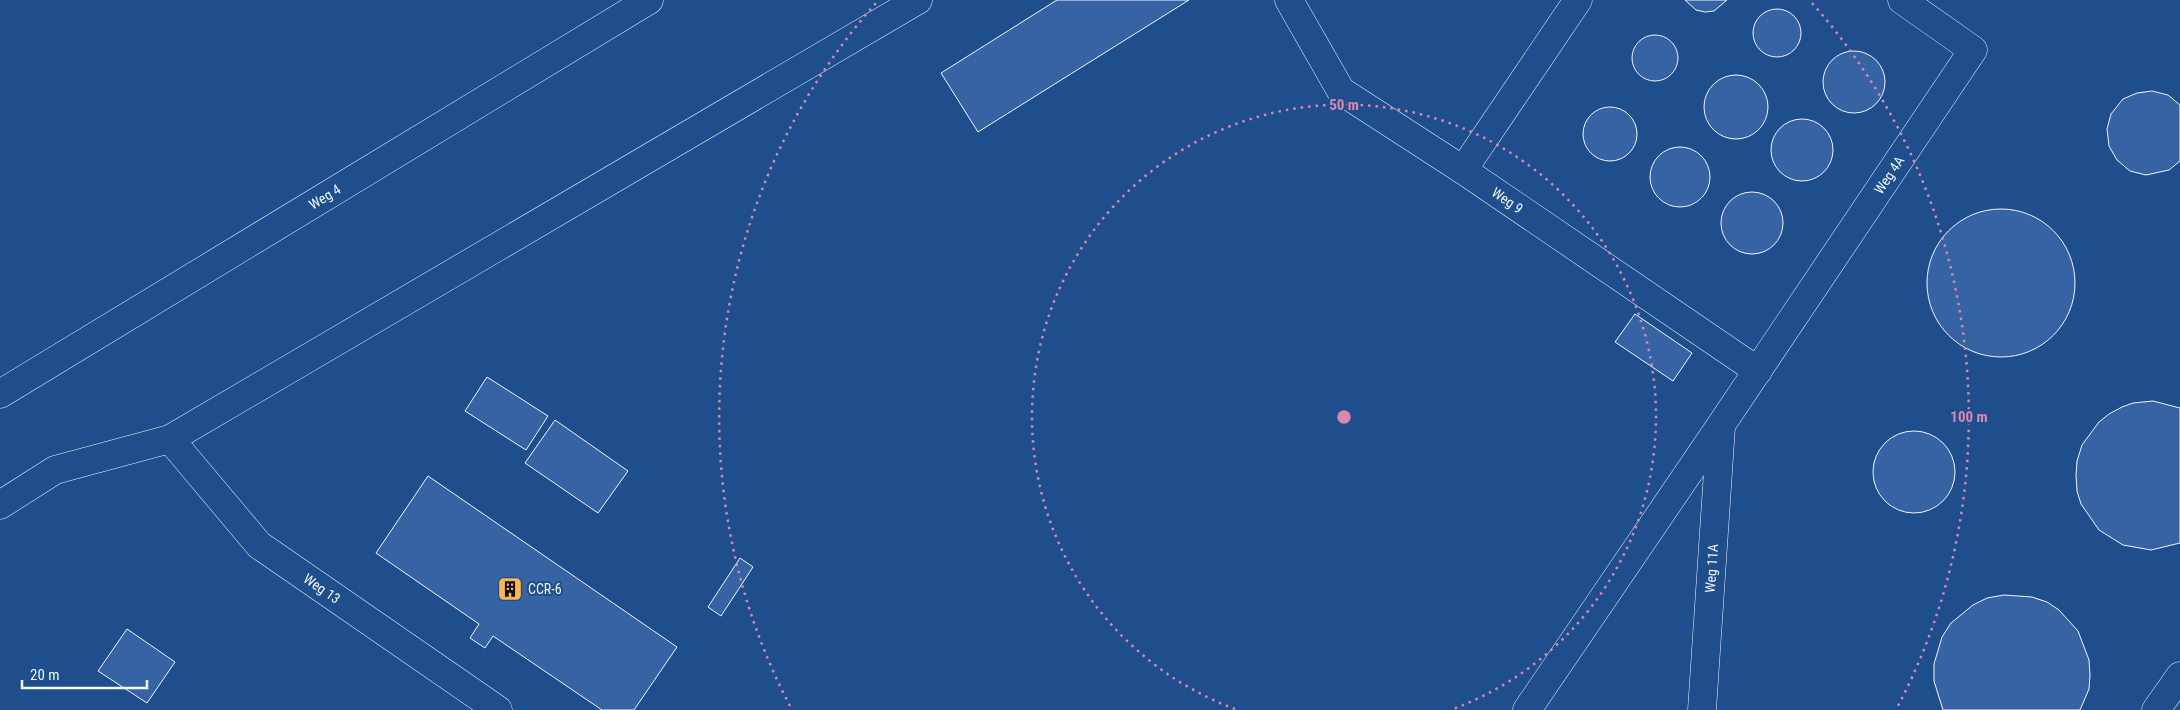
<svg xmlns="http://www.w3.org/2000/svg" width="2180" height="710" viewBox="0 0 2180 710" font-family="'Roboto Condensed',sans-serif">
	<style>
		.building { fill: #3563a3; stroke: #f2f6ff }
		.lines { fill: none; stroke-linecap: round; stroke-linejoin: round }
		.minor-casing { stroke: #f2f6ff; stroke-width: 29 }
		.minor { stroke: #1f4e8c; stroke-width: 28 }
		.ring { fill: none; stroke: #da87ad; stroke-width: 2.5; stroke-dasharray: 2.5 5 }
		.labels { text-anchor: middle; stroke-width: 4; stroke-linejoin: round; paint-order: stroke }
		.street-label { font-size: 14px; fill: #f2f6ff; stroke: #1f4e8c }
		.poi-label { font-size: 14px; fill: #f2f6ff; stroke: #1f4e8c; text-anchor: start }
		.centre { fill: #da87ad; stroke: #1f4e8c; stroke-width: 2.5 }
		.ring-label { font-size: 15px; text-anchor: middle; font-weight: bold; fill: #da87ad; stroke: #1f4e8c; stroke-width: 4; stroke-linejoin: round; paint-order: stroke }
	</style>
	<rect width="100%" height="100%" fill="#1f4e8c"/>
	<g class="building">
		<polygon points="1057,0 1189,0 978,132 941,73"/>
		<polygon points="1685,0 1727,0 1714,11 1705,12 1696,10"/>
		<circle cx="1777" cy="33" r="24"/>
		<circle cx="1655" cy="58" r="23"/>
		<circle cx="1854" cy="82" r="31"/>
		<circle cx="1736" cy="107" r="32"/>
		<polygon points="2152,91 2168,95 2180,105 2180,161 2169,170 2146,175 2130,171 2117,160 2109,146 2107,129 2111,114 2123,99 2137,93"/>
		<circle cx="1610" cy="134" r="27"/>
		<circle cx="1802" cy="150" r="31"/>
		<circle cx="1680" cy="177" r="30"/>
		<circle cx="1752" cy="223" r="31"/>
		<circle cx="2001" cy="283" r="74"/>
		<polygon points="1635,314 1692,353 1673,381 1615,342"/>
		<polygon points="487,377 548,416 526,450 465,411"/>
		<polygon points="2153,401 2180,408 2180,543 2151,550 2123,545 2099,530 2081,504 2077,491 2076,475 2077,461 2082,445 2099,422 2109,414 2122,407 2133,403"/>
		<polygon points="555,420 628,471 598,513 525,463"/>
		<circle cx="1914" cy="472" r="41"/>
		<polygon points="428,476 677,647 634,710 602,710 493,636 485,648 470,638 479,624 376,553"/>
		<polygon points="740,558 753,567 721,616 708,607"/>
		<polygon points="2004,595 2032,597 2047,602 2059,610 2078,631 2089,660 2090,675 2089,689 2080,710 1943,710 1934,681 1934,664 1942,637 1951,623 1973,605 1987,598"/>
		<polygon points="127,629 175,662 147,703 98,671"/>
	</g>
	<g class="lines">
		<defs>
			<g id="minor">
				<path id="s1" d="M1289,0l52,91 122,79 295,201"/>
				<polyline points="1463,170 1578,0"/>
				<path id="s2" d="M0,394l649,-394"/>
				<path id="s3" d="M170,439l89,106 239,165"/>
				<polyline points="0,505 55,470 170,439 918,0"/>
				<path id="s4" d="M1527,710l194,-285 252,-375 -71,-50"/>
				<path id="s5" d="M1702,710l19,-283"/>
				<polyline points="2156,710 2180,676"/>
			</g>
		</defs>
		<use href="#minor" class="minor-casing"/>
		<use href="#minor" class="minor"/>
	</g>
	<g class="ring">
		<path d="M1235 709A312 312 0 1 1 1453 709"/>
		<path d="M790 706A625 625 0 0 1 876 3M1812 3A625 625 0 0 1 1898 706"/>
	</g>
	<defs>
		<symbol id="building-square" viewBox="-11 -11 22 22"><rect x="-9" y="-9" width="18" height="18" rx="4" fill="#ffb74d" stroke="#1f4e8c"/><path d="M-4-6H4V6H1V3H-1V6H-4ZM-2.5-4.3h1.7v1.8h-1.7ZM.8-4.3h1.7v1.8H.8ZM-2.5-1h1.7V.8h-1.7ZM.8-1h1.7V.8H.8Z" fill="#111"/></symbol>
	</defs>
	<g fill-rule="evenodd">
		<use href="#building-square" x="496" y="575" width="28" height="28"/>
	</g>
	<g class="labels">
		<g class="street-label">
			<text dy="5" stroke="none"><textPath href="#s4" startOffset="646">Weg 4A</textPath></text>
			<text dy="5" stroke="none"><textPath href="#s2" startOffset="380">Weg 4</textPath></text>
			<text dy="5" stroke="none"><textPath href="#s1" startOffset="304">Weg 9</textPath></text>
			<text dy="5" stroke="none"><textPath href="#s5" startOffset="142">Weg 11A</textPath></text>
			<text dy="5" stroke="none"><textPath href="#s3" startOffset="215">Weg 13</textPath></text>
		</g>
		<g class="poi-label">
			<text x="528" y="594">CCR-6</text>
		</g>
	</g>
	<circle cx="1344" cy="417" r="8" class="centre"/>
	<g class="ring-label">
		<text x="1344" y="110">50 m</text>
		<text x="1969" y="422">100 m</text>
	</g>
	<path d="M22 680v8h125v-8" fill="none" stroke="#f2f6ff" stroke-width="2.5"/>
	<text x="30" y="680" font-size="15" fill="#f2f6ff" stroke="#1f4e8c" stroke-width="4" paint-order="stroke">20 m</text>
</svg>
